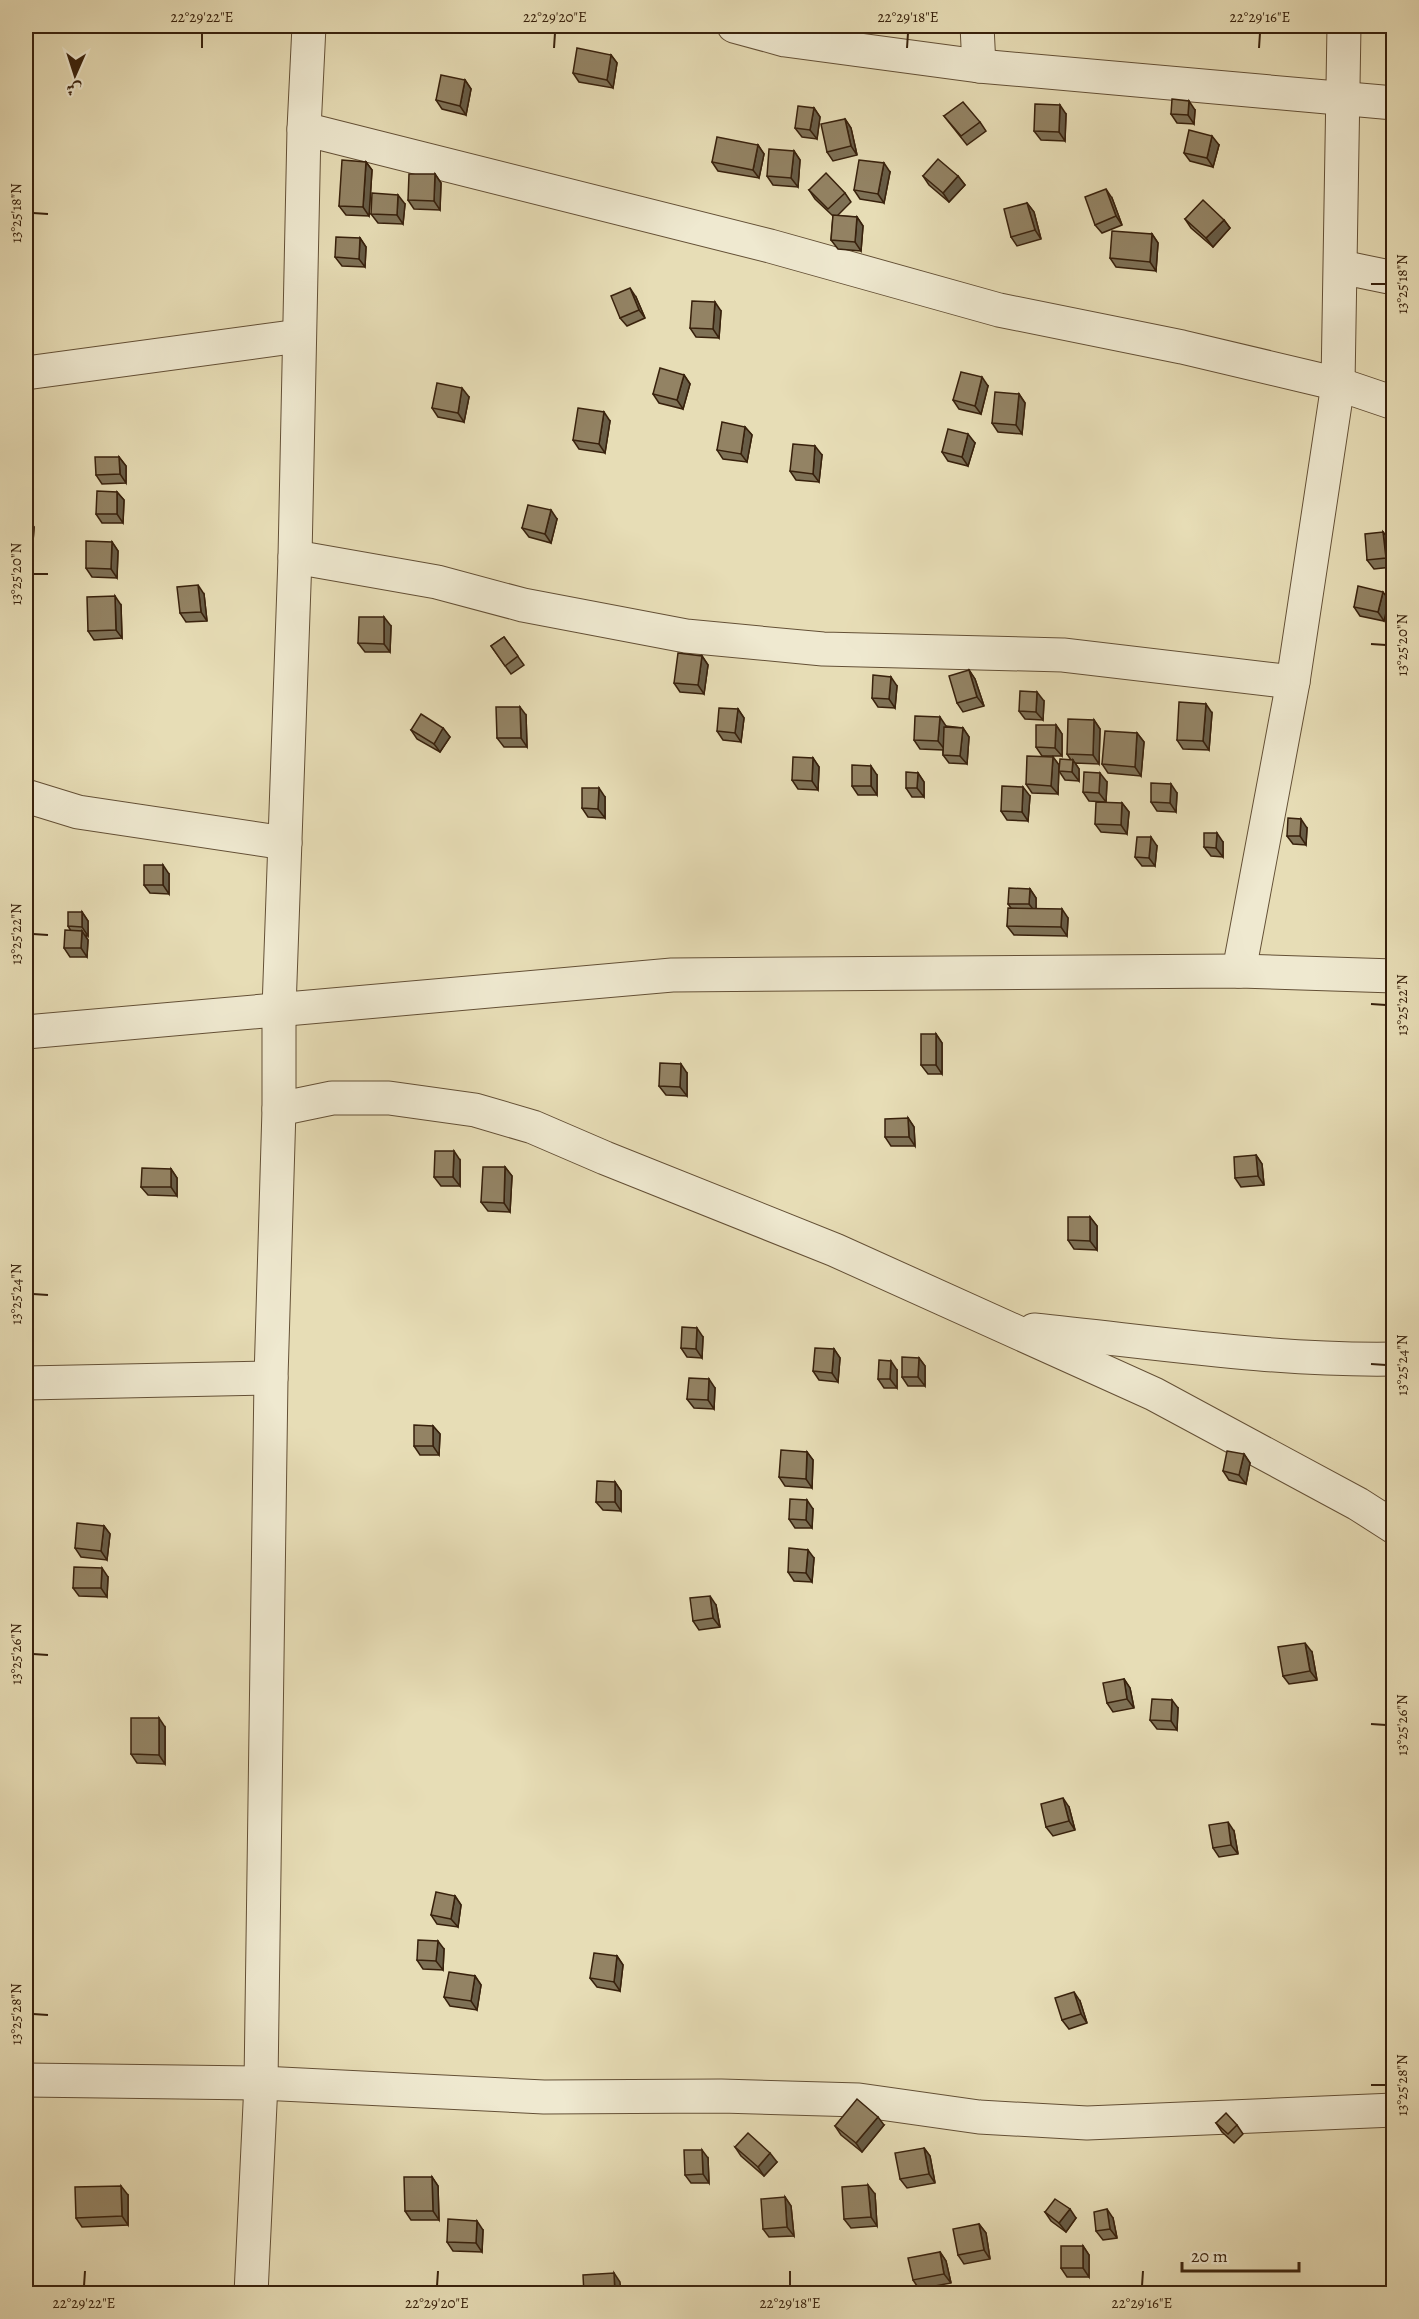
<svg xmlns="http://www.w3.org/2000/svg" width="1419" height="2319" viewBox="0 0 1419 2319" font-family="Alegreya,Amiri,serif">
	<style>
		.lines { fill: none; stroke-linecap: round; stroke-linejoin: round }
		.street-casing { stroke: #645036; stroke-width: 35 }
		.street { stroke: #efe9d0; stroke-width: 33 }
		.wall { fill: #7e7156; stroke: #38210c; stroke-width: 1.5 }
		.shaded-wall { fill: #675c46; stroke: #38210c; stroke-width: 1.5 }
		.building { fill: #938364; stroke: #38210c; stroke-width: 1.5 }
		.ticks { fill: none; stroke: #38210c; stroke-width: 2 }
		.neatline { fill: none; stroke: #38210c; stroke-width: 2 }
		.ticks-label { font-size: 15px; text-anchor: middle; fill: #38210c }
	</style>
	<rect width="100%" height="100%" fill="#e7ddb6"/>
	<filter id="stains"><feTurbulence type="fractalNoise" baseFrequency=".00333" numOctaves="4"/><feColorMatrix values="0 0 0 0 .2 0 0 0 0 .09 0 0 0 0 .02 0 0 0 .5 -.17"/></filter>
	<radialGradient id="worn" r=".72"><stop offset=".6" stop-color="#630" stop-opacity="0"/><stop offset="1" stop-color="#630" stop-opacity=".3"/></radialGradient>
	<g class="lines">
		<defs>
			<g id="street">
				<polyline points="734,26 785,40 979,66 1394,103"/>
				<polyline points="977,26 979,66"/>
				<polyline points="304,129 770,246 999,310 1182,347 1338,384 1394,403"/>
				<polyline points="1341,267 1394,278"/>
				<polyline points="26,373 299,336"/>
				<polyline points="295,557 437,582 523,605 686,636 823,649 1063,655 1293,682"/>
				<polyline points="26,796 78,812 285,843"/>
				<polyline points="1239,971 1293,682 1338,384 1344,26"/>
				<polyline points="26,1032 672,975 1239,971 1394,976"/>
				<polyline points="279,1109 332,1098 389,1098 475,1110 533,1127 605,1158 835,1250 1154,1394 1358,1504 1394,1527"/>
				<path d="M1034,1330c119,12 240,31 360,29"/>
				<polyline points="26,1383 271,1378"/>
				<polyline points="26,2080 261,2083 544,2097 721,2096 859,2100 979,2117 1087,2123 1394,2110"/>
				<polyline points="251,2294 261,2083 271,1378 279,1109 279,1009 295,557 304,129 309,26"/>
			</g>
		</defs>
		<use href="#street" class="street-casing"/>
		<use href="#street" class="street"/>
	</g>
	<g class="wall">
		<polygon points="611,55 617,63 613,88 579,82 573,73"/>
		<polygon points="465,80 471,89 466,115 442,109 436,100"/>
		<polygon points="814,108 820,117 817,139 802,137 795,128"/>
		<polygon points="1195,110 1194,124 1177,123 1171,114"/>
		<polygon points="1066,114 1065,141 1041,140 1034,131"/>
		<polygon points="944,116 980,122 986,131 967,145"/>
		<polygon points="845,119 851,128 857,155 833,161 827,152"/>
		<polygon points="758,145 764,154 759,178 718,171 712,162"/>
		<polygon points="1219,145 1213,167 1190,161 1184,153"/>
		<polygon points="794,151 800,160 798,187 773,185 767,176"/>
		<polygon points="366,162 372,170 369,216 346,215 339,206"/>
		<polygon points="890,172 884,203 860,199 854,190"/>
		<polygon points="435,174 441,183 440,210 414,209 408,200"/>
		<polygon points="923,176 958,176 965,185 949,202 929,185"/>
		<polygon points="809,190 845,193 851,202 837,216 857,217 863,226 861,251 838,249 831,240 833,216 815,199"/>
		<polygon points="1112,198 1122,225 1102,233 1095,225"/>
		<polygon points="1027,203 1034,212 1041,239 1017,246 1011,237"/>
		<polygon points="405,204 403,224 378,223 371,214"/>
		<polygon points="1185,219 1224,220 1230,228 1213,247 1191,228"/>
		<polygon points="1152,234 1158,243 1156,271 1116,267 1110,258"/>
		<polygon points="360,238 366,247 365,267 342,266 335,257"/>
		<polygon points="636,297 645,318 627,326 620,318"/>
		<polygon points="721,311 719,338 696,337 690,328"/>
		<polygon points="684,375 690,384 683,409 659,403 653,394"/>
		<polygon points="988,386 981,414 959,409 953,400"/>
		<polygon points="1019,394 1025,403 1022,434 998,432 992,423"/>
		<polygon points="469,397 464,422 438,417 432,408"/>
		<polygon points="610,421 605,453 579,449 573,440"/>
		<polygon points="745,427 752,435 747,462 723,459 717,450"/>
		<polygon points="975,443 968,466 948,461 942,452"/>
		<polygon points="822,455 819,482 796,480 790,471"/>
		<polygon points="119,457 126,466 126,483 102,484 96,475"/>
		<polygon points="117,492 124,500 123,523 102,523 96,514"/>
		<polygon points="26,518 34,527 33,542 26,542"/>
		<polygon points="557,519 551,543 529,537 522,528"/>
		<polygon points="1383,532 1390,541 1392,567 1374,569 1367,560"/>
		<polygon points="112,542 118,551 117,578 92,577 86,568"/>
		<polygon points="204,594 207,621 186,622 180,613"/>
		<polygon points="1389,600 1384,621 1360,616 1354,607"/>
		<polygon points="121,605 122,638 94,640 88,631"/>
		<polygon points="391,626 390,652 365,652 358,643"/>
		<polygon points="504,637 524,665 511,674 491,646"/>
		<polygon points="702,656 708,665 704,694 680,692 674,683"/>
		<polygon points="969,670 975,679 984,706 963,712 957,703"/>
		<polygon points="897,686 895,708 878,707 872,698"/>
		<polygon points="1044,701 1043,720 1025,719 1019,711"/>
		<polygon points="738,709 744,718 741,742 723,740 717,731"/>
		<polygon points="1212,713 1209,750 1183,749 1177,740"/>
		<polygon points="526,715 527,747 504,747 497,738"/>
		<polygon points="1094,720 1100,729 1099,764 1075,763 1079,769 1079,781 1065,780 1059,771 1071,760 1067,754"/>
		<polygon points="1056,725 1062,734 1062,756 1042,756 1036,747"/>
		<polygon points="946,726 963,728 969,737 967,764 949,763 943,755 943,750 920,749 914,740"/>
		<polygon points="443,728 450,737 440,752 417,739 411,730"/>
		<polygon points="1137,733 1144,742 1141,776 1108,773 1102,764"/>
		<polygon points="1053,757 1059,765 1058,794 1032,793 1026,784"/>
		<polygon points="813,758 819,767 818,790 798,789 792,780"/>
		<polygon points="918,773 924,782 924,797 912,797 906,788"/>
		<polygon points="877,775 877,795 858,795 852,786"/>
		<polygon points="1107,782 1106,802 1089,801 1083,792"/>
		<polygon points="1177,793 1176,812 1157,811 1151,802"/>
		<polygon points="1030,796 1028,821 1007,820 1001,811"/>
		<polygon points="605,797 605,818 588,817 582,808"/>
		<polygon points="1122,803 1129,812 1127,834 1101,832 1095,824"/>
		<polygon points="1307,828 1306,845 1293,844 1287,836"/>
		<polygon points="1223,842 1223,857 1211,856 1204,847"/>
		<polygon points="1157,846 1155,866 1142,866 1135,857"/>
		<polygon points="169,874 169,894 150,893 144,885"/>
		<polygon points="1030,889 1036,898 1036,909 1068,918 1067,936 1014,935 1007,926 1011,908 1008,904"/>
		<polygon points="82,912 88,921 88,936 85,935 88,940 87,957 70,957 64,948 71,931 68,926"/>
		<polygon points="936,1034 942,1043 942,1074 928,1074 921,1065"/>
		<polygon points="687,1073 687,1096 666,1095 659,1086"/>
		<polygon points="908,1118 914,1127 915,1146 891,1146 885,1137"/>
		<polygon points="1256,1155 1262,1164 1264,1185 1241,1187 1235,1178"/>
		<polygon points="460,1160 460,1186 441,1186 434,1177"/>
		<polygon points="505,1167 512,1176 510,1212 488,1211 481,1202"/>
		<polygon points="171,1169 177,1178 177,1196 148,1195 141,1187"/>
		<polygon points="1090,1217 1097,1226 1097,1250 1074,1249 1068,1240"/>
		<polygon points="703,1337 702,1358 687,1357 681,1348"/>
		<polygon points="834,1349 840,1358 838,1382 819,1380 813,1371"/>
		<polygon points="919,1358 925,1366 925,1386 908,1386 902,1377"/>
		<polygon points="897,1370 897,1388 884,1388 878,1379"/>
		<polygon points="715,1388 714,1409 694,1408 687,1399"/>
		<polygon points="433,1426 440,1434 439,1455 420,1455 414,1446"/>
		<polygon points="807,1452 813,1460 812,1488 785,1486 779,1477"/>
		<polygon points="1244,1454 1250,1463 1246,1484 1229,1480 1223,1471"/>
		<polygon points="615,1482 621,1491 621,1511 603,1510 596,1502"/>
		<polygon points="813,1509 812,1528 795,1528 789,1519"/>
		<polygon points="26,1514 30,1521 31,1539 26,1540"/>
		<polygon points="104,1526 110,1534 107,1560 81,1557 75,1548"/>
		<polygon points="814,1558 812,1582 794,1581 788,1572"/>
		<polygon points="108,1577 107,1597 79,1596 73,1588"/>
		<polygon points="716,1605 720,1627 699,1630 693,1621"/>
		<polygon points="1312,1652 1317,1680 1289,1684 1283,1676"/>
		<polygon points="1124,1679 1130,1688 1134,1708 1113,1712 1107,1703"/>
		<polygon points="1178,1708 1177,1730 1157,1729 1150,1720"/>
		<polygon points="165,1727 165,1764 137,1763 131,1754"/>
		<polygon points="1069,1807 1075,1830 1053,1836 1046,1827"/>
		<polygon points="1234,1831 1238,1854 1219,1857 1213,1848"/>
		<polygon points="455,1896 461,1905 458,1927 437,1924 431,1915"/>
		<polygon points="444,1949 443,1970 423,1969 417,1960"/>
		<polygon points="617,1956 623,1965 620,1991 597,1987 590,1978"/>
		<polygon points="475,1976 481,1985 477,2010 450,2006 444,1997"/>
		<polygon points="1080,2001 1087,2023 1069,2029 1062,2020"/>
		<polygon points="1216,2123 1237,2125 1243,2134 1234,2143 1222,2132"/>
		<polygon points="884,2125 862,2152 841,2135 835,2126"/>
		<polygon points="735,2147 777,2162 764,2176 741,2156"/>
		<polygon points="924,2148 930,2156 935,2183 907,2188 900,2179"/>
		<polygon points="708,2158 709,2183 691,2183 685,2175"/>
		<polygon points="432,2177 438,2186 439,2220 411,2220 405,2211"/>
		<polygon points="875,2194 877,2226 851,2228 844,2219"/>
		<polygon points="128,2195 128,2225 82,2227 76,2218"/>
		<polygon points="785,2197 791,2206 794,2236 769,2237 763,2229"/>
		<polygon points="1045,2212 1076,2218 1066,2232 1051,2221"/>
		<polygon points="1113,2218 1117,2238 1103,2240 1096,2231"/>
		<polygon points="979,2224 986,2233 990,2259 964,2264 958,2255"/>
		<polygon points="483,2230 482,2252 453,2251 447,2242"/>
		<polygon points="1083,2246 1089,2255 1089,2277 1067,2277 1061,2268"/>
		<polygon points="940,2252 946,2261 951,2283 919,2289 913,2280"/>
	</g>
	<g class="shaded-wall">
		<polygon points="611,55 617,63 613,88 607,80"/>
		<polygon points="465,80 471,89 466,115 460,106"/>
		<polygon points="1189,101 1195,110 1194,124 1188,115"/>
		<polygon points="1060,105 1066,114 1065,141 1059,132"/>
		<polygon points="814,108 820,117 817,139 810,130"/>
		<polygon points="845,119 851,128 857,155 851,146"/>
		<polygon points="1212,136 1219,145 1213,167 1207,158"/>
		<polygon points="758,145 764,154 759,178 753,170"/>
		<polygon points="794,151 800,160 798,187 791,178"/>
		<polygon points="366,162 372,170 369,216 363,207"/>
		<polygon points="884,163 890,172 884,203 878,194"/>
		<polygon points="435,174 441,183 440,210 434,201"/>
		<polygon points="958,176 965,185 949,202 943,193"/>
		<polygon points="1106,189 1112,198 1122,225 1116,216"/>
		<polygon points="398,195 405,204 403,224 397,215"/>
		<polygon points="1027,203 1034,212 1041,239 1035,230"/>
		<polygon points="857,217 863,226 861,251 855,242"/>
		<polygon points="1224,220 1230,228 1213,247 1206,238"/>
		<polygon points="1152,234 1158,243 1156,271 1150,262"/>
		<polygon points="360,238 366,247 365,267 359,259"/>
		<polygon points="630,288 636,297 645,318 639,310"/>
		<polygon points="715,302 721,311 719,338 713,329"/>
		<polygon points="684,375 690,384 683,409 677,400"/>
		<polygon points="982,377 988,386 981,414 975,406"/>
		<polygon points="462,388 469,397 464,422 458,413"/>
		<polygon points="1019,394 1025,403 1022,434 1016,425"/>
		<polygon points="604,412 610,421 605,453 599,444"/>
		<polygon points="745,427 752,435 747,462 741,454"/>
		<polygon points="968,434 975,443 968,466 962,457"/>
		<polygon points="815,446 822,455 819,482 813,474"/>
		<polygon points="119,457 126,466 126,483 120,474"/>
		<polygon points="117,492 124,500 123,523 117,514"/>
		<polygon points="551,510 557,519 551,543 545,534"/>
		<polygon points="28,518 34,527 33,542 27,534"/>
		<polygon points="1383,532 1390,541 1392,567 1386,558"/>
		<polygon points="112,542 118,551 117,578 111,569"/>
		<polygon points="198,585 204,594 207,621 201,612"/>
		<polygon points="1383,592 1389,600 1384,621 1378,612"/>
		<polygon points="115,596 121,605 122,638 116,630"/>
		<polygon points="384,617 391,626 390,652 384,644"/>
		<polygon points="702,656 708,665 704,694 698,685"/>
		<polygon points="969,670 975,679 984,706 977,697"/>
		<polygon points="891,677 897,686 895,708 889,699"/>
		<polygon points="1037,692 1044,701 1043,720 1036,712"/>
		<polygon points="1206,704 1212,713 1209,750 1203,741"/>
		<polygon points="520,707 526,715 527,747 521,738"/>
		<polygon points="738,709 744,718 741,742 735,733"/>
		<polygon points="940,717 946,726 945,750 938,741"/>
		<polygon points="1094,720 1100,729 1099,764 1093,755"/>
		<polygon points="1056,725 1062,734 1062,756 1055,748"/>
		<polygon points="443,728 450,737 440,752 434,744"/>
		<polygon points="963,728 969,737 967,764 960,756"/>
		<polygon points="1137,733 1144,742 1141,776 1135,767"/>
		<polygon points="1053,757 1059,765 1058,794 1051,786"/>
		<polygon points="813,758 819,767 818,790 812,781"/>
		<polygon points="1073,760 1079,769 1079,781 1072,772"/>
		<polygon points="871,766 877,775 877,795 871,786"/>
		<polygon points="918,773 924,782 924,797 917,788"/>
		<polygon points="1100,773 1107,782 1106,802 1099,793"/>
		<polygon points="1171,784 1177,793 1176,812 1170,803"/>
		<polygon points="1023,787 1030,796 1028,821 1022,812"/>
		<polygon points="599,788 605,797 605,818 598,809"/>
		<polygon points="1122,803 1129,812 1127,834 1121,825"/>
		<polygon points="1301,819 1307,828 1306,845 1300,836"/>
		<polygon points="1217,833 1223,842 1223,857 1216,848"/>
		<polygon points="1151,837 1157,846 1155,866 1149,858"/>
		<polygon points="163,865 169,874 169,894 163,885"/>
		<polygon points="1030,889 1036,898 1036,913 1029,904"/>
		<polygon points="1062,909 1068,918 1067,936 1061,927"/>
		<polygon points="82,912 88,921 88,936 82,927"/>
		<polygon points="82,931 88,940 87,957 81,948"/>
		<polygon points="936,1034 942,1043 942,1074 936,1065"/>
		<polygon points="681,1064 687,1073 687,1096 680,1087"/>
		<polygon points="908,1118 914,1127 915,1146 909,1137"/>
		<polygon points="454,1151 460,1160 460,1186 453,1177"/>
		<polygon points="1256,1155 1262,1164 1264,1185 1258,1176"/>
		<polygon points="505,1167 512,1176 510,1212 504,1203"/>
		<polygon points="171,1169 177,1178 177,1196 171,1187"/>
		<polygon points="1090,1217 1097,1226 1097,1250 1090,1241"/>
		<polygon points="697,1328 703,1337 702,1358 696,1349"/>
		<polygon points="834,1349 840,1358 838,1382 832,1373"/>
		<polygon points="919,1358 925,1366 925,1386 918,1377"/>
		<polygon points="891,1361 897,1370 897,1388 890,1379"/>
		<polygon points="709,1379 715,1388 714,1409 708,1400"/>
		<polygon points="433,1426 440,1434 439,1455 433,1446"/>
		<polygon points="807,1452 813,1460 812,1488 806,1479"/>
		<polygon points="1244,1454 1250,1463 1246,1484 1239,1475"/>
		<polygon points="615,1482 621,1491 621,1511 615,1502"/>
		<polygon points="807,1500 813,1509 812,1528 806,1520"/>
		<polygon points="26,1514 30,1521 31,1539 26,1531"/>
		<polygon points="104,1526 110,1534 107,1560 101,1551"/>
		<polygon points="808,1550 814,1558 812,1582 806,1573"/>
		<polygon points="102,1568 108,1577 107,1597 101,1588"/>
		<polygon points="710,1596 716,1605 720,1627 713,1618"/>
		<polygon points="1305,1643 1312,1652 1317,1680 1310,1671"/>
		<polygon points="1124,1679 1130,1688 1134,1708 1127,1699"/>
		<polygon points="1172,1700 1178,1708 1177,1730 1171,1721"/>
		<polygon points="159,1718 165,1727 165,1764 159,1755"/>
		<polygon points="1063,1798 1069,1807 1075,1830 1069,1821"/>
		<polygon points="1228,1822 1234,1831 1238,1854 1231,1845"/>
		<polygon points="455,1896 461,1905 458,1927 451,1919"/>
		<polygon points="438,1941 444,1949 443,1970 436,1961"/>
		<polygon points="617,1956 623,1965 620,1991 614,1982"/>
		<polygon points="475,1976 481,1985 477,2010 471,2001"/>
		<polygon points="1074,1992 1080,2001 1087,2023 1081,2014"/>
		<polygon points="878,2117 884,2125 862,2152 856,2143"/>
		<polygon points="924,2148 930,2156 935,2183 929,2174"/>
		<polygon points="702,2150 708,2158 709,2183 703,2174"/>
		<polygon points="770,2153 777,2162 764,2176 758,2167"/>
		<polygon points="432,2177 438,2186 439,2220 433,2211"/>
		<polygon points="868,2185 875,2194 877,2226 871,2217"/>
		<polygon points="121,2186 128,2195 128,2225 122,2216"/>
		<polygon points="785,2197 791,2206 794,2236 787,2227"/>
		<polygon points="1070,2209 1076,2218 1066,2232 1059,2223"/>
		<polygon points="1107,2209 1113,2218 1117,2238 1110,2229"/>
		<polygon points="477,2221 483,2230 482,2252 476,2243"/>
		<polygon points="979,2224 986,2233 990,2259 984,2250"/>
		<polygon points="1083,2246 1089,2255 1089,2277 1083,2268"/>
		<polygon points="940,2252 946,2261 951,2283 944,2274"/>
		<polygon points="614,2273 620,2282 621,2294 615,2294"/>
	</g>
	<g class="building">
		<polygon points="577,48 611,55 607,80 573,73"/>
		<polygon points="441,75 465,80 460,106 436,100"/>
		<polygon points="1172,99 1189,101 1188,115 1171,114"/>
		<polygon points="963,102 980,122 961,136 944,116"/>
		<polygon points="1035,104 1060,105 1059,132 1034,131"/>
		<polygon points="798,106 814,108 810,130 795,128"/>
		<polygon points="845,119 851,146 827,152 821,124"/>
		<polygon points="1189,130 1212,136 1207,158 1184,153"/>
		<polygon points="717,137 758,145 753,170 712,162"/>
		<polygon points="769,149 794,151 791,178 767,176"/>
		<polygon points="938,159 958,176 943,193 923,176"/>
		<polygon points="342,160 366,162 363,207 339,206"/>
		<polygon points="859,160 884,163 878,194 854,190"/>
		<polygon points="826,173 845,193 828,209 809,190"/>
		<polygon points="409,174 435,174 434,201 408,200"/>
		<polygon points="1106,189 1116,216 1095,225 1085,197"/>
		<polygon points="372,193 398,195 397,215 371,214"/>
		<polygon points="1203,200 1224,220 1206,238 1185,219"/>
		<polygon points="1027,203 1035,230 1011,237 1004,209"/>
		<polygon points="833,215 857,217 855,242 831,240"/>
		<polygon points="1112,231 1152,234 1150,262 1110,258"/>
		<polygon points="336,237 360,238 359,259 335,257"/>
		<polygon points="630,288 639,310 620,318 611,296"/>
		<polygon points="692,301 715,302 713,329 690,328"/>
		<polygon points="660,368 684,375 677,400 653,394"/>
		<polygon points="961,372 982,377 975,406 953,400"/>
		<polygon points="437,383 462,388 458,413 432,408"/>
		<polygon points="995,392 1019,394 1016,425 992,423"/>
		<polygon points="578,408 604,412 599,444 573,440"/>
		<polygon points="722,422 745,427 741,454 717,450"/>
		<polygon points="948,429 968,434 962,457 942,452"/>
		<polygon points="793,444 815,446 813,474 790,471"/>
		<polygon points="95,457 119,457 120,474 96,475"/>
		<polygon points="97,491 117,492 117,514 96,514"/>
		<polygon points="528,505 551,510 545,534 522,528"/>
		<polygon points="26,518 28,518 27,534 26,533"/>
		<polygon points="1383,532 1386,558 1367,560 1365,534"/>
		<polygon points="86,541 112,542 111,569 86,568"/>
		<polygon points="198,585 201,612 180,613 177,587"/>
		<polygon points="1358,586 1383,592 1378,612 1354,607"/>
		<polygon points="115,596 116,630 88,631 87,597"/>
		<polygon points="359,617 384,617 384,644 358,643"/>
		<polygon points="504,637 518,656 505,666 491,646"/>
		<polygon points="678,653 702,656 698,685 674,683"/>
		<polygon points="969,670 977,697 957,703 949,676"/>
		<polygon points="873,675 891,677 889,699 872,698"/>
		<polygon points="1020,691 1037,692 1036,712 1019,711"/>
		<polygon points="1179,702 1206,704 1203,741 1177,740"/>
		<polygon points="496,707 520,707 521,738 497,738"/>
		<polygon points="719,708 738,709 735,733 717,731"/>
		<polygon points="421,714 443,728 434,744 411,730"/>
		<polygon points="915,716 940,717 938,741 914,740"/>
		<polygon points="1068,719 1094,720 1093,755 1067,754"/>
		<polygon points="1036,725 1056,725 1055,748 1036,747"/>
		<polygon points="944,727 963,728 960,756 943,755"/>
		<polygon points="1105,731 1137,733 1135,767 1102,764"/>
		<polygon points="1027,756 1053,757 1051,786 1026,784"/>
		<polygon points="793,757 813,758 812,781 792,780"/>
		<polygon points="1060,759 1073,760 1072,772 1059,771"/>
		<polygon points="852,765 871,766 871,786 852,786"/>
		<polygon points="906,772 918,773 917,788 906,788"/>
		<polygon points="1084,772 1100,773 1099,793 1083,792"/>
		<polygon points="1151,783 1171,784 1170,803 1151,802"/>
		<polygon points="1002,786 1023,787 1022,812 1001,811"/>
		<polygon points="582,788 599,788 598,809 582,808"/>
		<polygon points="1096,802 1122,803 1121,825 1095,824"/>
		<polygon points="1288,818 1301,819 1300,836 1287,836"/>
		<polygon points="1204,833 1217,833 1216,848 1204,847"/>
		<polygon points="1137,837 1151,837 1149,858 1135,857"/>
		<rect x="144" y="865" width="19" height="20"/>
		<polygon points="1009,888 1030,889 1029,904 1008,904"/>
		<polygon points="1008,908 1062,909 1061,927 1007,926"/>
		<polygon points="68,912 82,912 82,927 68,926"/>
		<polygon points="65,930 82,931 81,948 64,948"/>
		<rect x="921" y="1034" width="15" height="31"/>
		<polygon points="660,1063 681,1064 680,1087 659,1086"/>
		<polygon points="908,1118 909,1137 885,1137 885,1119"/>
		<polygon points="435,1151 454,1151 453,1177 434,1177"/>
		<polygon points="1256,1155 1258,1176 1235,1178 1234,1157"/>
		<polygon points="483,1167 505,1167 504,1203 481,1202"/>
		<polygon points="142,1168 171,1169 171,1187 141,1187"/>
		<polygon points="1068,1217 1090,1217 1090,1241 1068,1240"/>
		<polygon points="682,1327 697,1328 696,1349 681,1348"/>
		<polygon points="815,1348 834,1349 832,1373 813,1371"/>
		<polygon points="902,1357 919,1358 918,1377 902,1377"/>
		<polygon points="879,1360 891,1361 890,1379 878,1379"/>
		<polygon points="689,1378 709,1379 708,1400 687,1399"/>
		<polygon points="414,1425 433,1426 433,1446 414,1446"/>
		<polygon points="781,1450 807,1452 806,1479 779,1477"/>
		<polygon points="1227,1451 1244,1454 1239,1475 1223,1471"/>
		<polygon points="597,1481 615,1482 615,1502 596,1502"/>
		<polygon points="790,1499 807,1500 806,1520 789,1519"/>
		<polygon points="77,1523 104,1526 101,1551 75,1548"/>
		<polygon points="789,1548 808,1550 806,1573 788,1572"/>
		<polygon points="74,1567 102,1568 101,1588 73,1588"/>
		<polygon points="710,1596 713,1618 693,1621 690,1598"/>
		<polygon points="1305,1643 1310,1671 1283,1676 1278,1647"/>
		<polygon points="1124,1679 1127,1699 1107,1703 1103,1683"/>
		<polygon points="1152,1699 1172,1700 1171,1721 1150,1720"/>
		<polygon points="131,1718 159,1718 159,1755 131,1754"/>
		<polygon points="1063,1798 1069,1821 1046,1827 1041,1804"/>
		<polygon points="1228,1822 1231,1845 1213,1848 1209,1825"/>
		<polygon points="436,1892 455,1896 451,1919 431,1915"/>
		<polygon points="418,1940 438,1941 436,1961 417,1960"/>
		<polygon points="594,1953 617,1956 614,1982 590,1978"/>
		<polygon points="449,1972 475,1976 471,2001 444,1997"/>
		<polygon points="1074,1992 1081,2014 1062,2020 1055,1998"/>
		<polygon points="857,2099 878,2117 856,2143 835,2126"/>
		<polygon points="1226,2113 1237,2125 1228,2134 1216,2123"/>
		<polygon points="748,2133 770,2153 758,2167 735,2147"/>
		<polygon points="924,2148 929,2174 900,2179 895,2153"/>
		<polygon points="684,2150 702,2150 703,2174 685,2175"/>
		<polygon points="404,2177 432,2177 433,2211 405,2211"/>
		<polygon points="868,2185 871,2217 844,2219 842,2187"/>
		<polygon points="121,2186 122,2216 76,2218 75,2187"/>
		<polygon points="785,2197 787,2227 763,2229 761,2199"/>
		<polygon points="1055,2199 1070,2209 1059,2223 1045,2212"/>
		<polygon points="1107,2209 1110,2229 1096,2231 1094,2212"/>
		<polygon points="448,2219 477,2221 476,2243 447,2242"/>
		<polygon points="979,2224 984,2250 958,2255 953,2229"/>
		<rect x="1061" y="2246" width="22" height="22"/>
		<polygon points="940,2252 944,2274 913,2280 908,2258"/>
		<polygon points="614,2273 615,2294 584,2294 583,2275"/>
	</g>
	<path class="ticks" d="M202,48v-15M554,48l1,-15M907,48l1,-15M1259,48l1,-15M33,213l15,1M1371,284h15M33,574h15M1371,644l15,1M33,934l15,1M1371,1004l15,1M33,1294l15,1M1371,1364l15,1M33,1654l15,1M1371,1724l15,1M33,2014l15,1M1371,2085h15M84,2286l1,-15M437,2286l1,-15M790,2286v-15M1142,2286l1,-15"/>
	<rect width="1419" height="2319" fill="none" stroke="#e7ddb6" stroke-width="66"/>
	<g transform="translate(75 75) rotate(183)" stroke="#efe9d0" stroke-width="4.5" paint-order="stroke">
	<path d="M0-4.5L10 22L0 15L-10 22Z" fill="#38210c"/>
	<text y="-9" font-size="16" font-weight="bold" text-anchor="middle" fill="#38210c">ش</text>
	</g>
	<path d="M1182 2262v9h117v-9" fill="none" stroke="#38210c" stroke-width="3"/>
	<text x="1191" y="2262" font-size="18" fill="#38210c" stroke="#efe9d0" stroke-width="4.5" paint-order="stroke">20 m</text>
	<rect x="33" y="33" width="1353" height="2253" class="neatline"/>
	<g class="ticks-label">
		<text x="202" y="22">22°29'22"E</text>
		<text x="555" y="22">22°29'20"E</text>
		<text x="908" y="22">22°29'18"E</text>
		<text x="1260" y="22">22°29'16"E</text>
		<text transform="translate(16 213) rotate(-90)" y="5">13°25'18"N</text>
		<text transform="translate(1402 284) rotate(-90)" y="5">13°25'18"N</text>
		<text transform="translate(16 574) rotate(-90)" y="5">13°25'20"N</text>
		<text transform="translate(1402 645) rotate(-90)" y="5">13°25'20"N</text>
		<text transform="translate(16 934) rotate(-90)" y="5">13°25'22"N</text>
		<text transform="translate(1402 1005) rotate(-90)" y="5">13°25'22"N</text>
		<text transform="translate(16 1294) rotate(-90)" y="5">13°25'24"N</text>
		<text transform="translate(1402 1365) rotate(-90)" y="5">13°25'24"N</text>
		<text transform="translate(16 1654) rotate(-90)" y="5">13°25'26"N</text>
		<text transform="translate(1402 1725) rotate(-90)" y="5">13°25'26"N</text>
		<text transform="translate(16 2014) rotate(-90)" y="5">13°25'28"N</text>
		<text transform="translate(1402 2085) rotate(-90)" y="5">13°25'28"N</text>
		<text x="84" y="2308">22°29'22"E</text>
		<text x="437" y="2308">22°29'20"E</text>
		<text x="790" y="2308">22°29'18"E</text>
		<text x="1142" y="2308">22°29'16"E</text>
	</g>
	<rect width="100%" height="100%" filter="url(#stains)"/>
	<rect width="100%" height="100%" fill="url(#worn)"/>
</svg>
